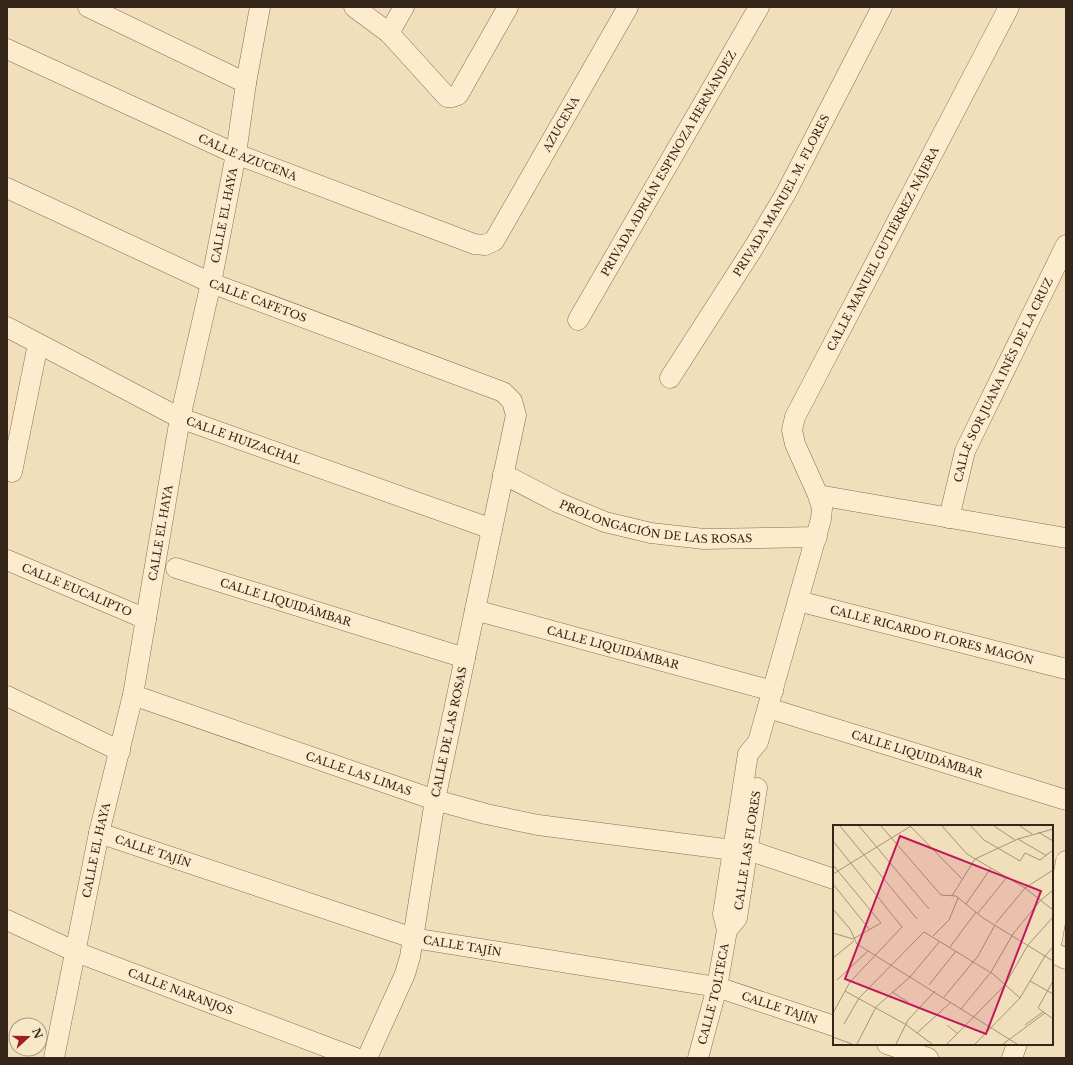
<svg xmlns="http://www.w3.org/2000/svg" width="1073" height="1065" viewBox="0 0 1073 1065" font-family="'Libre Baskerville',serif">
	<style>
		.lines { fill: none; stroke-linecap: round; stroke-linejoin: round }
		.street-casing { stroke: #896d53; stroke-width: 21 }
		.street { stroke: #fcebcd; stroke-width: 20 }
		.labels { text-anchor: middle; stroke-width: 3; stroke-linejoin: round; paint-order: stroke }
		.street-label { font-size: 11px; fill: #362619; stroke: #f8e8ca }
		.inset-road { fill: none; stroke: #a6947a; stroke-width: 1 }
		.view { fill: #c2185b; fill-opacity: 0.15; stroke: #c2185b; stroke-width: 2 }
		.inset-edge { fill: none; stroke: #362619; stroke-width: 2 }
	</style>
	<rect width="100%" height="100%" fill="#f1deba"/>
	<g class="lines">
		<defs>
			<g id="street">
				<polyline points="88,7 246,83"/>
				<polyline points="354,7 389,33 447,97 452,97 458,95 508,7"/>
				<polyline points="389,33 404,7"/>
				<path id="s1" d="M7,49l229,105 238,90 11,1 9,-4 134,-234"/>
				<path id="s2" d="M7,188l204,95 292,109 9,9 4,14 -81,385 -25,157 -5,17 -38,84"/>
				<path id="s3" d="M578,320l181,-313"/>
				<path id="s4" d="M7,327l173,91 312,111"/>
				<path id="s5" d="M670,378l84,-131 32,-54 96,-186"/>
				<polyline points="12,472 38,344"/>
				<path id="s6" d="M503,474l54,28 48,20 46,11 53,6 113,-2"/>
				<polyline points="818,495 1066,538"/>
				<path id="s7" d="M949,518l16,-67 101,-206"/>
				<path id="s8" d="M7,560l139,59"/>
				<path id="s9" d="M176,568l289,90"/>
				<path id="s10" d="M798,601l268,68"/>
				<path id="s11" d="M475,610l298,81"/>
				<path id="s12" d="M133,695l302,105 51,14 52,11 195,25"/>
				<polyline points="7,696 120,751"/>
				<path id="s13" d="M768,708l298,92"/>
				<path id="s14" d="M99,833l314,105 304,49 117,39"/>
				<polyline points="748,850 834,879"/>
				<path id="s15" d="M7,920l69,32 280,106"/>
				<path id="s16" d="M727,930l10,-12 20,-130"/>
				<polyline points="1052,940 1066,861"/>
				<polyline points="1052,952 1066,959"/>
				<polyline points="887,1044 928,1058"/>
				<path id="s17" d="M54,1058l45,-225 34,-138 47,-277 31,-135 25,-129 10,-71 14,-76"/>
				<path id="s18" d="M698,1058l19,-71 10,-57 -4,-16 25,-160 10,-12 63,-223 1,-11 -4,-13 -23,-51 -3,-14 3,-13 214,-410"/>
				<polyline points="1012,1058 1017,1044"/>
			</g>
		</defs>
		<use href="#street" class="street-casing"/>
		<use href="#street" class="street"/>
	</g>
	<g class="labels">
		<g class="street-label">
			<text dy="4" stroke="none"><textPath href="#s1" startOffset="662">AZUCENA</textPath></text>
			<text dy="4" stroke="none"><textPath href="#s1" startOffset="264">CALLE AZUCENA</textPath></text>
			<text dy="4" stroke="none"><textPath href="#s3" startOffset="181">PRIVADA ADRIÁN ESPINOZA HERNÁNDEZ</textPath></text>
			<text dy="4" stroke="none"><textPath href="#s5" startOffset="214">PRIVADA MANUEL M. FLORES</textPath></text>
			<text dy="4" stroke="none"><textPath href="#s17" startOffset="860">CALLE EL HAYA</textPath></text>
			<text dy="4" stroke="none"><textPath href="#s18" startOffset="855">CALLE MANUEL GUTIÉRREZ NÁJERA</textPath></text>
			<text dy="4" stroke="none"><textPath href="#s2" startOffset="275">CALLE CAFETOS</textPath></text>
			<text dy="4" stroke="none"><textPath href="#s7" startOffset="149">CALLE SOR JUANA INÉS DE LA CRUZ</textPath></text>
			<text dy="4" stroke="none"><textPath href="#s4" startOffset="263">CALLE HUIZACHAL</textPath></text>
			<text dy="4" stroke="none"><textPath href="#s6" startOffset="163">PROLONGACIÓN DE LAS ROSAS</textPath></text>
			<text dy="4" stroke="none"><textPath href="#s17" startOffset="536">CALLE EL HAYA</textPath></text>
			<text dy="4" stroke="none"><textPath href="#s8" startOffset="76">CALLE EUCALIPTO</textPath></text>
			<text dy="4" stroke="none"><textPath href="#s9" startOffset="115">CALLE LIQUIDÁMBAR</textPath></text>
			<text dy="4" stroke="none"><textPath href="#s10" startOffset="138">CALLE RICARDO FLORES MAGÓN</textPath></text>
			<text dy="4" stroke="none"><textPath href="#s11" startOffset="143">CALLE LIQUIDÁMBAR</textPath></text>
			<text transform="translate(449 732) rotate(-78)" y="4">CALLE DE LAS ROSAS</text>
			<text dy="4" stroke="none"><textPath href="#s13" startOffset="156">CALLE LIQUIDÁMBAR</textPath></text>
			<text dy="4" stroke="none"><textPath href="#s12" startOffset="239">CALLE LAS LIMAS</textPath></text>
			<text dy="4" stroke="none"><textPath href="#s17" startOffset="212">CALLE EL HAYA</textPath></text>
			<text dy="4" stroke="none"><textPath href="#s14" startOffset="57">CALLE TAJÍN</textPath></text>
			<text dy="4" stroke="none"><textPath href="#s16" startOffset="84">CALLE LAS FLORES</textPath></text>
			<text dy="4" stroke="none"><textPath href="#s14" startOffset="381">CALLE TAJÍN</textPath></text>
			<text dy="4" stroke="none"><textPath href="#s15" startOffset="188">CALLE NARANJOS</textPath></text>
			<text dy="4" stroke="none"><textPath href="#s18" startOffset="66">CALLE TOLTECA</textPath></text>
			<text dy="4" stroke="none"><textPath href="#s14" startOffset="705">CALLE TAJÍN</textPath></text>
		</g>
	</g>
	<g transform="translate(833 825)">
		<rect width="220" height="220" fill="#f1deba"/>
		<path class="inset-road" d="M7,1l77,93M26,1l70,83M48,1l60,69 15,1 27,22 70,43M77,1l52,53M109,1l25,28 58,34 28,22M138,1l13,14 36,21 5,-8 15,7 13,-10M161,1l21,14M187,1l12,8M205,7l15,9M185,14l29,17M0,16l69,86 -52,55 -17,31M0,40l48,58 -28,16 -20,-6M0,49l78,-48M0,59l36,45M119,71l23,-37 43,-20 35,-10M133,79l25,-36M0,84l17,20 7,15 160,100M145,88l29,-36M163,98l29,-35 28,-18M100,111l16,-16 9,-22M117,122l26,-35M0,133l21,-17M4,155l31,-29M197,156l23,13M220,156l-15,27 15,11M96,160l27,-34M12,166l60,33 27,20M59,167l16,10M111,172l34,-41 17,-31M128,184l30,-37 22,-38 27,-33 13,-11M11,199l15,-26 65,-66 69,42 27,24M114,200l11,9M192,200l18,-13M84,208l34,-31M0,212l19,7M24,219l19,-37 34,-30 30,-36M63,219l12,-24 27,-29M114,219l58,-59 23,-40 25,-28M142,219l45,-46 25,-42 8,-9M170,219l42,-31"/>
		<path class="view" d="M67,11l141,55 -55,143 -141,-55z"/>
		<rect width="220" height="220" class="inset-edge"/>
	</g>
	<rect width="1073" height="1065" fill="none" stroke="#362619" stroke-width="16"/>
	<g transform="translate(28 1037) rotate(69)"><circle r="19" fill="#f8e8ca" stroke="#aa9a83"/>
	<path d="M0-3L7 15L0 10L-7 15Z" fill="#9d1e26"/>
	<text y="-6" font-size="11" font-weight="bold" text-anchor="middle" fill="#362619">N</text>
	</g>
</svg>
